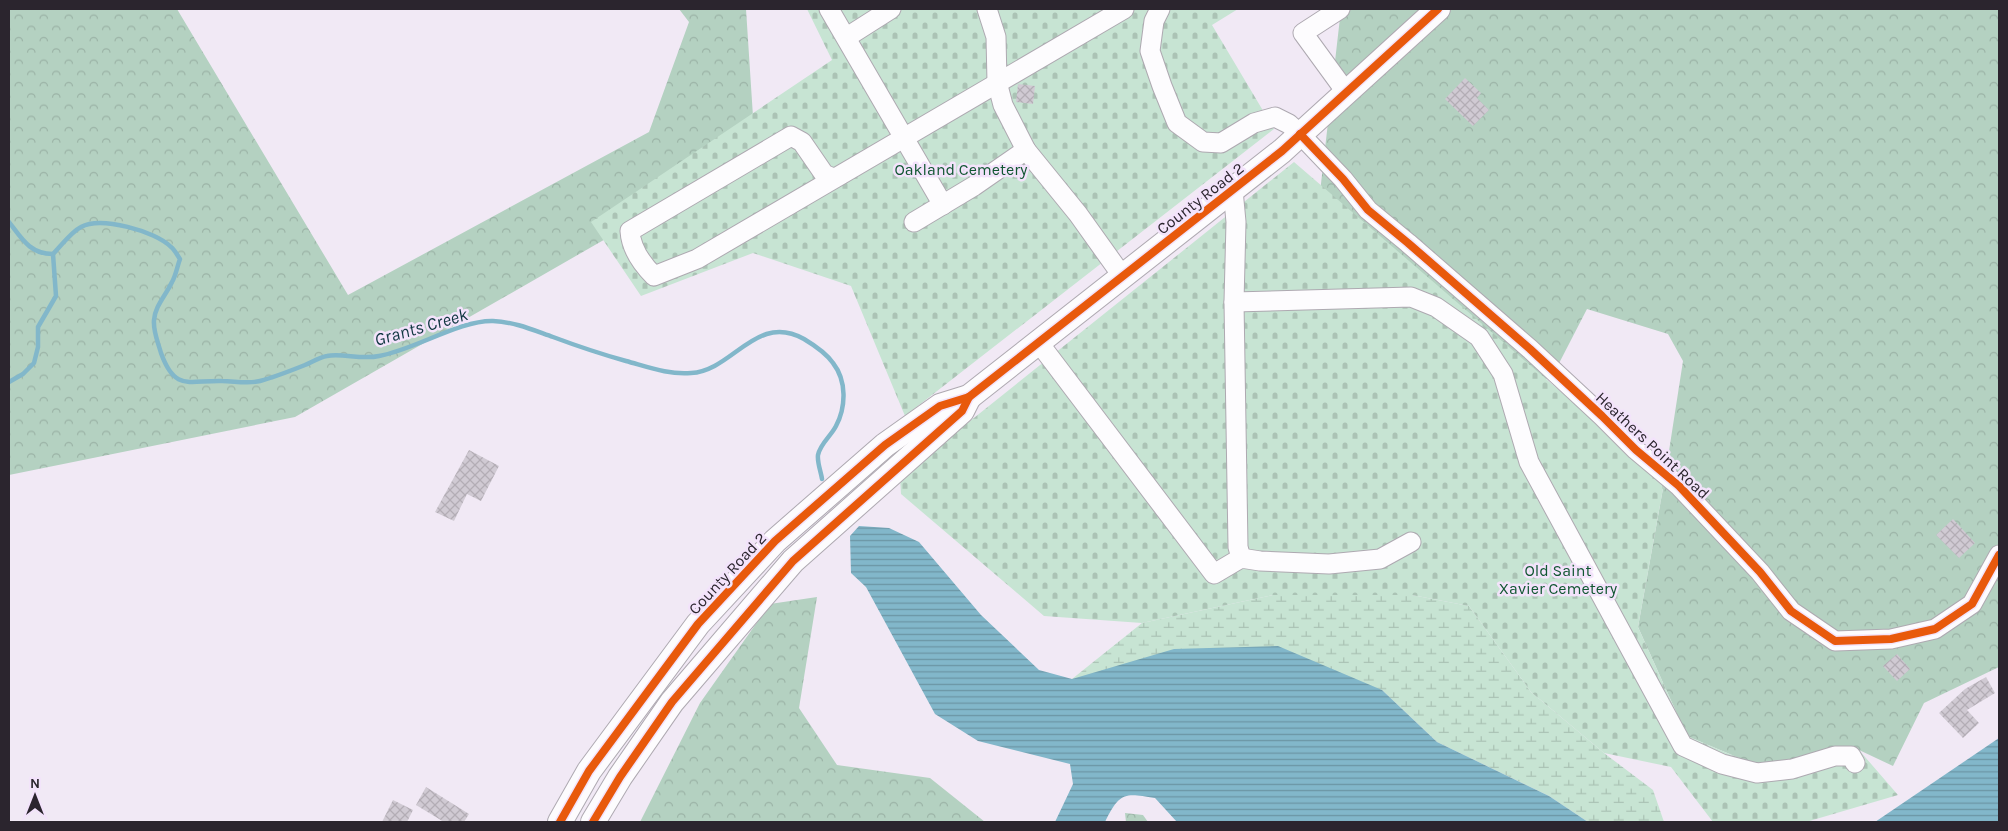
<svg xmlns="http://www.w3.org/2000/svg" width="2008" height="831" viewBox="0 0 2008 831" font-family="Karla,sans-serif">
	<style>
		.forest { fill: url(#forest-crowns) }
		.wetland { fill: url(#wetland-marsh) }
		.cemetery { fill: url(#cemetery-stones) }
		.water { fill: url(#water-rules) }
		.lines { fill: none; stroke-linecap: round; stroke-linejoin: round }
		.stream { stroke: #82b7ca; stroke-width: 4.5 }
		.building { fill: url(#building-cross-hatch) }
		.minor-casing { stroke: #aea9b1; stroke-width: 21 }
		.major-casing { stroke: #aea9b1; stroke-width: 26 }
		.minor { stroke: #fdfcfe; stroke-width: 19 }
		.major { stroke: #fdfcfe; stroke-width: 24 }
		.cycleway-casing { stroke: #f3e3fb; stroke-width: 11 }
		.cycleway { stroke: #e8590c; stroke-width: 8 }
		.labels { text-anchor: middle; stroke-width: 5; stroke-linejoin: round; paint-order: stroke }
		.park-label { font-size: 16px; fill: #115732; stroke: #f3e3fb }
		.street-label { font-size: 16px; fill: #2b252e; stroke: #f3e3fb }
		.water-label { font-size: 18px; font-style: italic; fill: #0e353f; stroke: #f3e3fb }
	</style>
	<defs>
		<pattern id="forest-crowns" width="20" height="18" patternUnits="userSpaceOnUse" patternTransform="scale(1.25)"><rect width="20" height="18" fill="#b4d1c1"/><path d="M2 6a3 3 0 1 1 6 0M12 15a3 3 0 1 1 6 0" fill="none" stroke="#9bb3a6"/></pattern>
		<pattern id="wetland-marsh" width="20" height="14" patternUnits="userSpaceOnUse" patternTransform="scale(1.25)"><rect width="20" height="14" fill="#c7e4d3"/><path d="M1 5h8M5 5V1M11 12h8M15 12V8" fill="none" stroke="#abc3b5"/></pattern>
		<pattern id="cemetery-stones" width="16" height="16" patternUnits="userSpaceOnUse" patternTransform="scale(1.25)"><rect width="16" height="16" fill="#c7e4d3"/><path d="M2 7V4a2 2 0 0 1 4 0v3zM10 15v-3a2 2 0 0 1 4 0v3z" fill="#abc3b5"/></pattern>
		<pattern id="water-rules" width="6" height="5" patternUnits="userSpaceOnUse" patternTransform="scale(1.25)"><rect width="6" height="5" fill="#82b7ca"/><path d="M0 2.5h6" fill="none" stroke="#6b95a4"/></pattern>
		<pattern id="building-cross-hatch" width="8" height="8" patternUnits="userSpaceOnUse" patternTransform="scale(1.25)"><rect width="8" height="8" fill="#d0cad3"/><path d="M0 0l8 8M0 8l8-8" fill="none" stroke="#b3adb5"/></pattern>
	</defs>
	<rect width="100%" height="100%" fill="#f1e9f5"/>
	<g class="forest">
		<polygon points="9,9 177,9 348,295 649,132 689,22 679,9 746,9 754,132 745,159 295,417 9,475"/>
		<polygon points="1341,9 1999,9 1999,667 1924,703 1893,766 1859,750 1758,766 1687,736 1638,627 1664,483 1683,361 1668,334 1587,309 1554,373 1530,391 1304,332"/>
		<polygon points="817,597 799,708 837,765 930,778 985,822 640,822 700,703 770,604"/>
		<polygon points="1125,813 1143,815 1148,822 1126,822"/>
	</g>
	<polygon class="wetland" points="1273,595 1412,595 1469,606 1531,692 1604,753 1653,790 1664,822 1588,822 1549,796 1437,742 1382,690 1072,679 1142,623"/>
	<g class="cemetery">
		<polygon points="807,9 1238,9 1212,25 1274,129 905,416 851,286 753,253 641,296 591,222 832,60"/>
		<polygon points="1294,162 1631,452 1664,483 1638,627 1687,736 1758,766 1859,750 1898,795 1806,822 1713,822 1671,767 1604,753 1531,692 1469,606 1412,595 1273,595 1142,623 1044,616 901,494 900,477"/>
	</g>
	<g class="water">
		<path d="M859,526l30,2 30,14 62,73 58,55 33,9 102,-30 104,-3 104,44 55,52 112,54 39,26h-411l-22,-24c-31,-5 -35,-6 -50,24h-50l18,-38 -3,-20 -92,-23 -43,-27 -69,-127 -15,-14 -1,-37z"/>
		<polygon points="1999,738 1999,822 1875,822"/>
	</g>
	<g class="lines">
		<g class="stream">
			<path d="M9,222c13,17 21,32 44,32 8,-8 18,-22 28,-27 20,-11 74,4 90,20 4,3 6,8 9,12 -3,8 -4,16 -8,23 -6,13 -17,24 -18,38 -1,12 4,22 7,33 14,39 28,27 61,28 12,0 26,3 38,0 15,-4 30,-10 45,-16 7,-3 15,-8 22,-9 15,-3 35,4 52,0 35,-6 81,-36 114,-35 22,1 40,9 60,16 24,9 48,17 73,24 22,6 43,14 65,12 42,-2 65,-61 113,-34 10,6 22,14 29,24 14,18 13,44 3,63 -5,10 -16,18 -18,29 -1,7 3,17 4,24"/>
			<polyline points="9,382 23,374 34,363 38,347 38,327 56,296 53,254"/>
		</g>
	</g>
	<g class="building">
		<polygon points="1465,78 1481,93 1477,98 1489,110 1473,126 1445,99"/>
		<polygon points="1018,84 1035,86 1033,104 1016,102"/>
		<polygon points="469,450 499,466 481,501 467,494 454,521 435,512"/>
		<polygon points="1953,519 1975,543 1959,558 1936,535"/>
		<polygon points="1897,654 1910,669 1897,681 1883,666"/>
		<polygon points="1986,677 1995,693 1967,710 1979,723 1963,738 1939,713 1965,689"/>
		<polygon points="426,787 469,814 464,822 444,822 416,805"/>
		<polygon points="393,800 413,810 407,822 382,822"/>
	</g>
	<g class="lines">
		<defs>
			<g id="minor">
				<polyline points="829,9 943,205"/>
				<polyline points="987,9 996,37 997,82 1003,105 1026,150 1078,214 1123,277"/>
				<polyline points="1160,9 1154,21 1150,51 1162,86 1177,123 1203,142 1221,143 1254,123 1275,117 1289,124 1300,134 1343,179 1368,210 1408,243 1530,349 1602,416 1636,450 1679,486 1760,572 1791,611 1835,641 1891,639 1935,629 1972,604 1999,555"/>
				<polyline points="1340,9 1303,33 1346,92"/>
				<polyline points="847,37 891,9"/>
				<path d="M833,178l-9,-4 -22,-32 -11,-6 -161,95c1,17 12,33 24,45l43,-17 427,-250"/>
				<polyline points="1233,190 1236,222 1234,302 1238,547 1241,558"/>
				<polyline points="914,222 974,186 1026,150"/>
				<polyline points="1234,302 1411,297 1436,307 1479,337 1503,374 1529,462 1683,746 1722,764 1757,773 1792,769 1835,756 1851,756 1855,763"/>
				<polyline points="1039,343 1214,574 1241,558 1260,561 1329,564 1380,559 1411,542"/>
			</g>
			<g id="major">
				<polyline points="560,822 589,771 698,624 775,541 885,445 940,406 969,397 1282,151 1438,9"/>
				<polyline points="593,822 620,777 672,702 793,561 962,411 969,397"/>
			</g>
		</defs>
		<use href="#minor" class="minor-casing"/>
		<use href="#major" class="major-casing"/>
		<use href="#minor" class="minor"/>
		<use href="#major" class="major"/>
		<defs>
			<g id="cycleway">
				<polyline points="1300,134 1343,179 1368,210 1408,243 1530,349 1602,416 1636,450 1679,486 1760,572 1791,611 1835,641 1891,639 1935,629 1972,604 1999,555"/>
				<polyline points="560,822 589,771 698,624 775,541 885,445 940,406 969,397 1282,151 1438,9"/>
				<polyline points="593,822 620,777 672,702 793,561 962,411 969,397"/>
			</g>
		</defs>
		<use href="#cycleway" class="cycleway-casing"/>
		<use href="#cycleway" class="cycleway"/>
	</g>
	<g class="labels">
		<g class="park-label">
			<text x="961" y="175">Oakland Cemetery</text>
			<text x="1558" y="576">Old Saint<tspan x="1558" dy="18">Xavier Cemetery</tspan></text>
		</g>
		<g class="street-label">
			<text transform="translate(1200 198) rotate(-38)" y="6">County Road 2</text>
			<text transform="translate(1653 445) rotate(43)" y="6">Heathers Point Road</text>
			<text transform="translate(727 573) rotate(-47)" y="6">County Road 2</text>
		</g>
		<g class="water-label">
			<text transform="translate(421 327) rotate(-16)" y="6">Grants Creek</text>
		</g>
	</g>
	<rect width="2008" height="831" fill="none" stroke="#2b252e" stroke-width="20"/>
	<g transform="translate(35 796)" stroke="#f3e3fb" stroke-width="4" paint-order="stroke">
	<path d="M0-4L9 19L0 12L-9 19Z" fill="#2b252e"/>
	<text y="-8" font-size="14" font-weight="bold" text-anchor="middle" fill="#2b252e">N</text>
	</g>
</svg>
